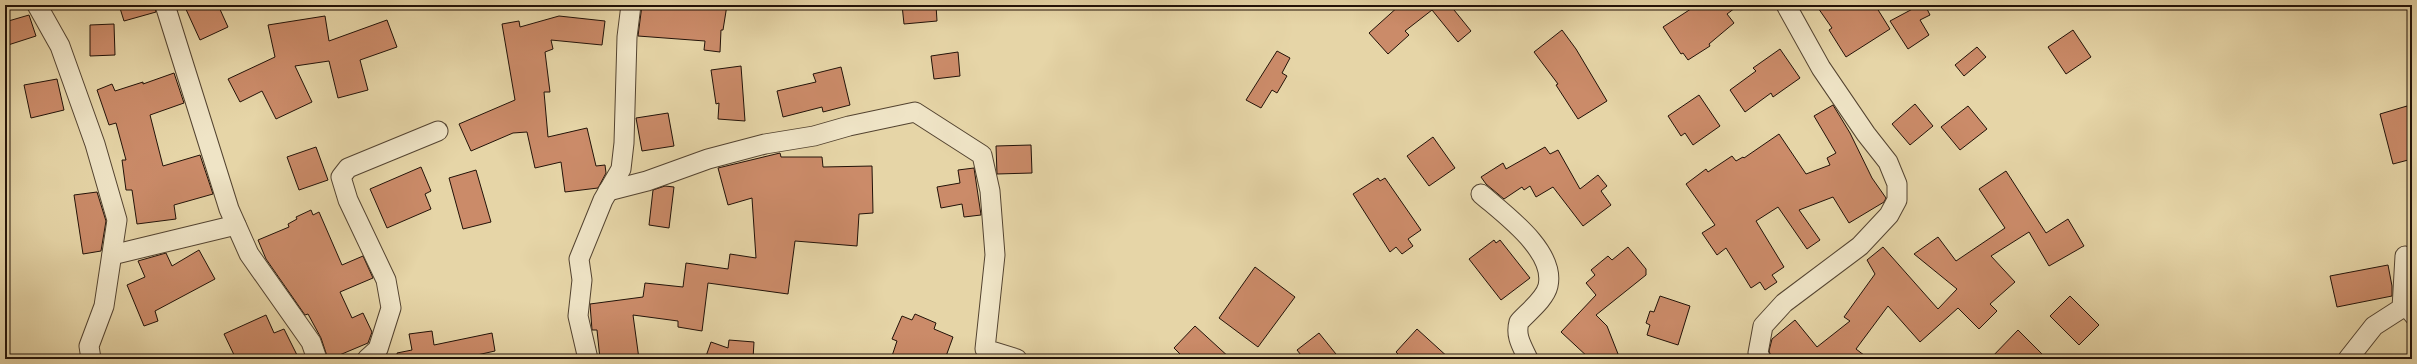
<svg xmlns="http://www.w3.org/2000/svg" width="2417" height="364" viewBox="0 0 2417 364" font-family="Alegreya,serif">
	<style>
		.building { fill: #cb8b69; stroke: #221208 }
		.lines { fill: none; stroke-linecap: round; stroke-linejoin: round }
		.lane-casing { stroke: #534330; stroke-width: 12 }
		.street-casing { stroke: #534330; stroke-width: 21 }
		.lane { stroke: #efe4c6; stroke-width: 10 }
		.street { stroke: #efe4c6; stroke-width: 19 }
	</style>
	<rect width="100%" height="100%" fill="#e6d5a7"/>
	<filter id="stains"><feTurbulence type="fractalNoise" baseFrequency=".005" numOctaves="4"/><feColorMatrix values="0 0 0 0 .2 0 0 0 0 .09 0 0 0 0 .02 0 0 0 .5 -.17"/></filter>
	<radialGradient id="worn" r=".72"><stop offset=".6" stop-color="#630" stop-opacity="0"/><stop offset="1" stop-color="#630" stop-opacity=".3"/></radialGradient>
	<g class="building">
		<polygon points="119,5 154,5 156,12 124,21"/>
		<polygon points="184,5 218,5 228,27 200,40"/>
		<polygon points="642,5 727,5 723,30 721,30 720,52 704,50 705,41 638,36"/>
		<polygon points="902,5 936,5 937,21 904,24"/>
		<polygon points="1400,5 1450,5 1471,31 1458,42 1432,10 1405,31 1409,35 1388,54 1369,33"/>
		<polygon points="1697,5 1739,5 1727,14 1734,23 1709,44 1710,46 1688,60 1683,53 1681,54 1663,27"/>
		<polygon points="1816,5 1875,5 1890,29 1846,57 1829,30 1832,28"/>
		<polygon points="1920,5 1925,5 1930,15 1920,20 1929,35 1908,49 1890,21"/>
		<polygon points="29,15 36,36 5,46 5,22"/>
		<polygon points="325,16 329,41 387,20 397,47 360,60 368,90 338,98 329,61 295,66 312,102 276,119 262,91 240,102 228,79 275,57 268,25"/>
		<polygon points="559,16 605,21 602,45 551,40 553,49 545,52 550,92 544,92 548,137 587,128 596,166 605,165 606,173 598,188 565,192 561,162 535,168 527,132 513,133 471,151 459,124 515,100 502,24 519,21 520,27"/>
		<polygon points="114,24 115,55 90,56 90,25"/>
		<polygon points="1562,30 1576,49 1607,101 1578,119 1556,85 1558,84 1534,52"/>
		<polygon points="2073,30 2091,57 2066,74 2048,47"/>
		<polygon points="1977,47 1986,57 1964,76 1955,65"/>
		<polygon points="1780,49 1800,78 1773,97 1771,93 1745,112 1730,90 1756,71 1753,68"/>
		<polygon points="1277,51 1290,58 1282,73 1287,76 1277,93 1272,90 1261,108 1246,100"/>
		<polygon points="958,52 960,76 934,79 931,56"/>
		<polygon points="741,66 745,121 718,119 719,103 716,104 711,70"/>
		<polygon points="841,67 850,105 823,112 822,107 783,117 777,91 816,82 813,74"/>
		<polygon points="174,73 184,103 150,115 163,166 200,155 213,194 174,205 176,219 137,224 132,190 126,190 122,160 126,160 116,123 109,125 97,90 112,84 115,91 143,82 143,84"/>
		<polygon points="57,79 64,110 31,118 24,85"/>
		<polygon points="1699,95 1720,126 1693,145 1685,133 1681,136 1668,116"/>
		<polygon points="1915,104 1933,126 1910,145 1892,124"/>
		<polygon points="1833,105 1850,133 1872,178 1886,198 1884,202 1849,223 1833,197 1799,210 1820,240 1807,249 1778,207 1756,221 1784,267 1772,275 1777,282 1765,290 1760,282 1751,288 1726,248 1717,255 1702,233 1715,225 1686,184 1706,169 1708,172 1732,156 1736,161 1743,157 1744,158 1779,134 1806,174 1830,165 1827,158 1836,153 1814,116"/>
		<polygon points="1968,106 1987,129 1960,150 1941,127"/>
		<polygon points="2407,106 2412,124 2412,159 2393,164 2380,114"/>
		<polygon points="668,113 674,146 642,151 636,118"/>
		<polygon points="1433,137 1455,168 1429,186 1407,156"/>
		<polygon points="1031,145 1032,173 997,174 996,146"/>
		<polygon points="316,147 328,180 299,190 287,157"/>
		<polygon points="1545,147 1550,154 1558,150 1580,189 1598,175 1607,186 1601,191 1611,205 1583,226 1553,187 1536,197 1530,186 1524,190 1522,187 1504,199 1486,184 1481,177 1503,163 1506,169"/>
		<polygon points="780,153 781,157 822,157 823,167 872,166 873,213 859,214 857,246 795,241 788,294 708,283 702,331 678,327 678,321 633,315 639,359 600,359 597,330 592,330 590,304 643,297 645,283 683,287 686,263 728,269 730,254 756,258 752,198 728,205 718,168"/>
		<polygon points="421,167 431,191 425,194 431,209 387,228 370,189"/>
		<polygon points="974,168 981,215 964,217 962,204 941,208 937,187 960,183 958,170"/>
		<polygon points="476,170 491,222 463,229 449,178"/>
		<polygon points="2006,171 2046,233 2068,219 2084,246 2049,266 2029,232 1991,256 2015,282 1990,304 1997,311 1979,329 1958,308 1920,342 1888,306 1856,349 1869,359 1772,359 1769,351 1772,339 1795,320 1817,347 1850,321 1844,317 1875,274 1867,260 1883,247 1938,309 1957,289 1914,254 1938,237 1956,261 2005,228 1979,189"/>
		<polygon points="1378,178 1380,181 1385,178 1421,230 1408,239 1413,246 1402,254 1396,247 1390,252 1353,194"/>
		<polygon points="665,186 674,187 669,228 649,225 653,190"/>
		<polygon points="97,192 106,221 101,251 83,254 74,195"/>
		<polygon points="311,210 313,215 319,212 342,265 363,256 373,278 340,292 352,318 363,313 372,332 368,343 330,359 328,359 321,338 308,314 305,315 266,259 258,240 289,227 288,224 297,219 296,217"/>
		<polygon points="1494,240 1496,243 1500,240 1530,278 1501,300 1469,259"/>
		<polygon points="1628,247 1646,269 1646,275 1596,315 1607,326 1620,359 1590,359 1561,332 1596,295 1586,283 1595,275 1591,270 1608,256 1612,260"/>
		<polygon points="199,250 215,279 155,311 158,321 144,326 127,285 145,277 138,261 166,253 172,266"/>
		<polygon points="2388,265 2392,286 2392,296 2337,307 2330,276"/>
		<polygon points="1255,267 1295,297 1258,347 1219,318"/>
		<polygon points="1660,296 1690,306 1678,345 1647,335 1650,325 1646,323 1650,311 1654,312"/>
		<polygon points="2070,296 2099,325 2079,345 2050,316"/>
		<polygon points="915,314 936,323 934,329 953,337 945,359 891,359 897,341 892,339 902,316 912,320"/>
		<polygon points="266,315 274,333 284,329 299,359 236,359 224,334"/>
		<polygon points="1195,326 1231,359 1185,359 1174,348"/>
		<polygon points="1417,329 1450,359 1403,359 1396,352"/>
		<polygon points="2018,330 2047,359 1990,359"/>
		<polygon points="432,331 434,345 492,333 495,351 459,359 398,359 397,353 412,350 409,334"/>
		<polygon points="1319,333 1340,359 1304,359 1297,350"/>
		<polygon points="729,340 754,342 753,359 705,359 711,342 728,348"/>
	</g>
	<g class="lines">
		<defs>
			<polyline id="lane" points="2402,308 2412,320"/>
			<g id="street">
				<polyline points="37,5 60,46 95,144 117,220 104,306 89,346 91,359"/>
				<polyline points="165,5 229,209 249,254 311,342 317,359"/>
				<polyline points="608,191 647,181 708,159 765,144 814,136 849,126 915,112 982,155 990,191 995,255 985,349 1017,359"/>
				<path d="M1481,194c23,20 75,57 67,92 -3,13 -20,26 -29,36 -4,14 3,24 9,37"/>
				<polyline points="112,255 236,225"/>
				<polyline points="367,359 378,349 391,308 386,280 348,200 341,177 348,168 438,131"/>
				<polyline points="588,359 578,316 582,280 579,259 603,200 621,169 624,143 627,37 631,5"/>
				<polyline points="1761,359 1758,353 1763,326 1784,303 1860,246 1889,215 1897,200 1897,184 1888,162 1866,134 1821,68 1786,5"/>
				<polyline points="2348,359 2374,326 2402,308 2405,256"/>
			</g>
		</defs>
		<use href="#lane" class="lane-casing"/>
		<use href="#street" class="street-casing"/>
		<use href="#lane" class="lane"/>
		<use href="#street" class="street"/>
	</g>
	<rect width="2417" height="364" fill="none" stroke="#e6d5a7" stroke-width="20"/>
	<rect x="6" y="6" width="2405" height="352" fill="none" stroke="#221208" stroke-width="2"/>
	<rect x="10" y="10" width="2397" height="344" fill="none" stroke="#221208"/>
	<rect width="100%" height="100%" filter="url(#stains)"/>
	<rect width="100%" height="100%" fill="url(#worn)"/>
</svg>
